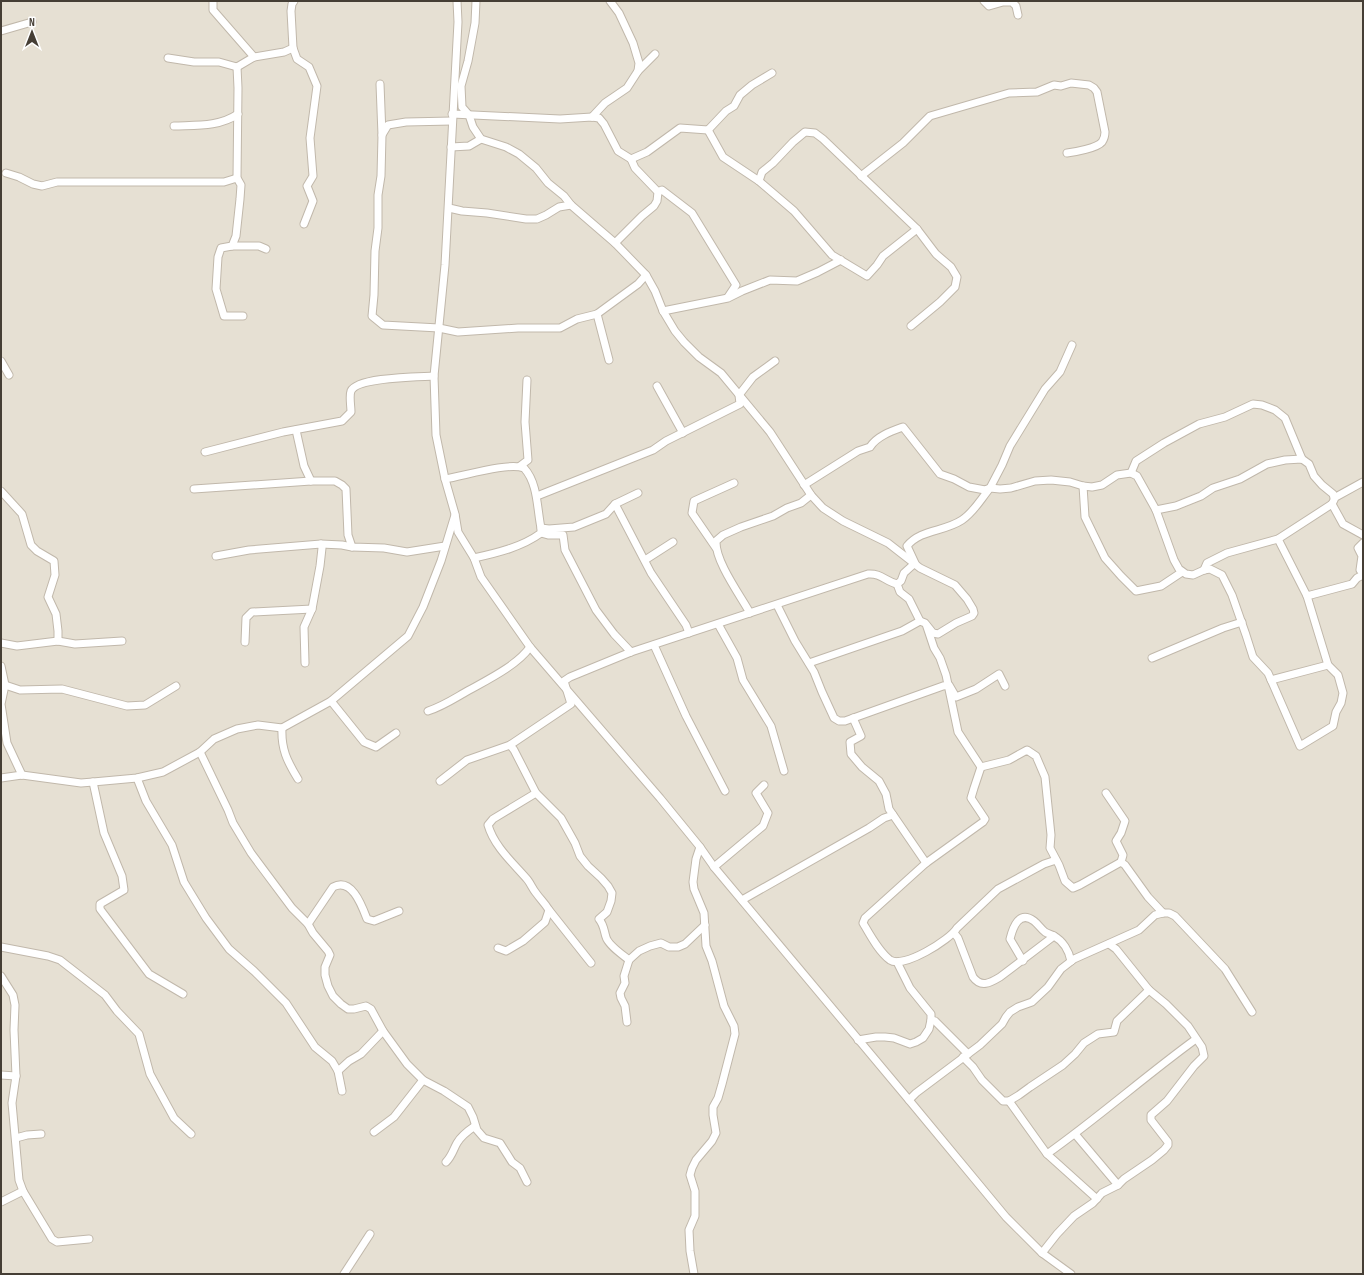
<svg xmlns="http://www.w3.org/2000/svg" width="1364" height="1275" viewBox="0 0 1364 1275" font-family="'Sofia Sans Condensed',sans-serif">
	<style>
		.residential { fill: #e6e0d3 }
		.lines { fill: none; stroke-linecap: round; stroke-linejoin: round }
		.street-casing { stroke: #c1b8ab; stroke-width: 9 }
		.street { stroke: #fff; stroke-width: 7 }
	</style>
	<rect width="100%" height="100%" fill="#f2eee5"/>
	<rect class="residential" x="1" y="1" width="1362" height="1273"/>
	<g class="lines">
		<defs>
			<g id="street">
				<polyline points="213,1 213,10 254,57"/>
				<polyline points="294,1 292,4 291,11 293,48 297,59 309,67 317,86 310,138 313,176 307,186 313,201 304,224"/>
				<polyline points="457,1 458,22 445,265 434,376 436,435 445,479 455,514 458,532 474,558 481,577 530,647 660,798 700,847 714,867 909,1100 1006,1217 1042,1253 1071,1274"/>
				<polyline points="476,1 475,23 468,61 461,86 462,107 469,115 473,127 481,139 506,147 519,154 536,168 548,183 564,196 571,205 615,243 646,275 655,291 663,311 675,331 684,342 699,357 721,373 770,432 811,495 823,508 843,521 888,543 920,568 955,585 967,599 973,609 974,613 972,616 956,623 938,634 933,633 925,623 920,621 909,599 900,592 897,584"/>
				<polyline points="984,1 989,6 1003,2 1012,2 1016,6 1018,15"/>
				<polyline points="1,31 32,22"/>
				<polyline points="168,58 194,62 219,62 237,67 254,57 284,52 293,48"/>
				<polyline points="237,67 238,88 237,178 241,185 240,199 236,236 232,246 221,248 218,257 216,289 224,316 243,316"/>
				<polyline points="638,71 655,54"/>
				<polyline points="380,84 382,135"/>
				<polyline points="452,114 560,119 592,117 599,118 604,124 618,151 631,159 635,168 658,192 657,201 654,206 642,216 615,243"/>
				<polyline points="592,117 605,103 627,88 638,71 639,63 633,43 619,13 610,1"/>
				<polyline points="452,121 406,122 388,125 382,135 381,176 378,195 378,228 375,251 374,295 372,316 383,325 439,328 458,332 518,328 560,328 577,319 597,314 638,284 646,275"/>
				<path d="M174,126c22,-1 45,1 64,-12"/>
				<polyline points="708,130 723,157 759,181 794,211 832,255 867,276 877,265 883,256 917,229"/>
				<polyline points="708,130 726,111 734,106 740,95 752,85 772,73"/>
				<polyline points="451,147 469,146 481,139"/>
				<polyline points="631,159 647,152 680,128 708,130"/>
				<polyline points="6,173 19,177 33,184 42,186 57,182 224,182 237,178"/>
				<path d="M861,176l42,-33 27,-27 79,-23 28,-1 17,-7 7,1 10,-3 18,2 5,3 3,4 8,40c0,3 -1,7 -3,10 -5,6 -27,10 -35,11"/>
				<polyline points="759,181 762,172 773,163 793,142 805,132 815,133 823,139 917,229 936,254 951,267 957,277 955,287 940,302 911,326"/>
				<polyline points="658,192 662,190 692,213 736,285 728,297"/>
				<polyline points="449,208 462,211 487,213 526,219 537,219 546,215 559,207 571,205"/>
				<polyline points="232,246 259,246 266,249"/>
				<polyline points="663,311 728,298 742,291 770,280 797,281 818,272 841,260"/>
				<polyline points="597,314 609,360"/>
				<polyline points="1,361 9,375"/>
				<polyline points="657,386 683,433"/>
				<polyline points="296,430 304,466 311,481"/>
				<path d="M205,452l78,-20 59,-11 9,-9c0,-6 -2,-16 0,-21 6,-14 68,-14 83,-15"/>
				<polyline points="520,466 528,460 525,422 527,380"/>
				<polyline points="1131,473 1136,461 1164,443 1199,424 1225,417 1253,404 1262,405 1275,410 1285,418 1302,459"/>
				<path d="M445,479c19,-3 63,-17 79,-11 14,15 13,41 17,60"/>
				<path d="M804,485l54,-34 12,-4c7,-11 22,-16 33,-20l37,47 14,5 15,8 16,3 5,-2 12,-23 8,-19 35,-57 15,-17 12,-27"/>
				<polyline points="1083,486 1085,517 1105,558 1121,576 1136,591 1161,586 1182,572"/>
				<polyline points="194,489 311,481 335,481 342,485 346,489 348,535 352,547"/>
				<polyline points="1,491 22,514 31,545 37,551 54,561 55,575 48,597 56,614 58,631 58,641"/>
				<polyline points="537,496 653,450 666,441 740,404 739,395 753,377 775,361"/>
				<polyline points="1334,500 1332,504 1343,524 1363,535"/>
				<polyline points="615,504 651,573 686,625 689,633"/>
				<polyline points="1156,510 1176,506 1201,496 1213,488 1240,479 1267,464 1285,460 1302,459 1309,464 1314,476 1322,485 1333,494 1334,498 1363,482"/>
				<polyline points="541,533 548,535 563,535 565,550 596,610 614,634 631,652"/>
				<polyline points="1278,539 1307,596 1352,584 1357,578 1363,575"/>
				<polyline points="1363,543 1358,548 1362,556 1360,570 1363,574"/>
				<polyline points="716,548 692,513 694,501 734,483"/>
				<polyline points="216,556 249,550 321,544 342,545 352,547 384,548 407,552 445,546"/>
				<path d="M474,558c23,-5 48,-11 67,-25v-5l8,1 25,-2 32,-13 9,-10 23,-11"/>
				<polyline points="645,560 673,542"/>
				<path d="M914,561l-7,-15c14,-17 37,-14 55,-26 12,-8 19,-21 28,-32l10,1 11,-1 24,-7 16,-1 19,2 13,4 9,1 10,-2 15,-10 14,-2 6,3 19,34 18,50 5,9 7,5 7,1 11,-5 6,-1 12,6 10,20 14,40 7,22 15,16 32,73 33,-20 3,-14 5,-9 2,-10 -5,-18 -10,-10 -21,-69"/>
				<polyline points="1204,570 1207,563 1227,553 1278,539 1332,504"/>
				<polyline points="897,584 901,581 904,573 915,563"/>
				<polyline points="777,605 795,641 814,672 822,692 834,718 839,721 845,721 943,686 949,685 956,697 976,689 999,674 1005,686"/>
				<path d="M750,613c-10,-18 -35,-52 -34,-72l7,-6 18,-8 32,-11 14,-8 14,-5 10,-8"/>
				<polyline points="718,624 737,658 743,680 771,726 784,771"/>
				<polyline points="927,627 934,648 940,658 946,675 958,732 981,767"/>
				<polyline points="245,642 246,618 252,612 312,609"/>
				<polyline points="1,643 17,646 58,641 75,644 122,641"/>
				<polyline points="654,645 686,716 725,791"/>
				<polyline points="1152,658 1223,628 1242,622"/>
				<polyline points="305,663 304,627 312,609 320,566 322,548 321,544"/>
				<polyline points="809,663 902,631 920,621"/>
				<polyline points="1,666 5,685 1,704 7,743 22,775"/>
				<polyline points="1271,680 1328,665"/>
				<polyline points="5,685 20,690 62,689 127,706 145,705 176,686"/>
				<polyline points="331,701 364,742 376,747 396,733"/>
				<path d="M428,711c13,-4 24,-11 36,-18 21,-12 53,-27 66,-46"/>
				<polyline points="853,718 861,736 850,742 851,754 862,767 879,781 886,794 889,809 926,863"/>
				<path d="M282,728c-1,21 5,33 16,51"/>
				<path d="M510,745l4,5 22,43 25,25 14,25 5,13 8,10 13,12 7,8 4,7 -1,8 -4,11 -8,7c5,6 5,12 7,18 2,8 17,18 23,23"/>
				<polyline points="200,752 228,810 233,823 251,853 292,908 308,924 313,933 328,951 330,955 325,967 325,975 328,986 333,996 341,1004 348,1009 354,1009 366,1006 371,1009 383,1031 407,1064 423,1080 444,1091 468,1107 473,1117 477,1130 484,1138 500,1143 512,1162 520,1168 527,1182"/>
				<path d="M981,767l-7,21 -3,10 14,21 -2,3 -57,41 -61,55 -2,5c7,12 16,29 27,37 13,9 60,-20 67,-32l41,-39 46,-25 12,-4"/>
				<polyline points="981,767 1009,760 1027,750 1036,756 1045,777 1051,835 1050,848 1059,865 1065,881 1073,888 1080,885 1121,862 1125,865 1148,897 1163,913"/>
				<polyline points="1,778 22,775 81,783 93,782 137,778 163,772 200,752 214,739 237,729 258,725 282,728 331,701 408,636 423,607 441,561 455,515"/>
				<polyline points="137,778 146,801 172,845 184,882 206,918 229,949 254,971 286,1003 315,1047 332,1061 338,1071 342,1091"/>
				<path d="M440,781l27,-21 43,-15 61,-41 -7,-23 6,-4 61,-25 237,-78c13,-1 17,7 29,10"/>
				<polyline points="93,782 104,833 122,876 124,890 100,904 100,909 149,974 183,994"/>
				<polyline points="1106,793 1125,821 1121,833 1116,841 1123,855 1121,862"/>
				<polyline points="714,867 763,826 768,813 756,793 764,785"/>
				<polyline points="742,900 869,828 884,818 893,815"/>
				<polyline points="549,910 591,963"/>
				<path d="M308,924l25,-37c19,-10 29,19 34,32l7,2 25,-10"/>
				<path d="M954,933l4,5 15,39c8,11 17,6 27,0l54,-41"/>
				<polyline points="1,947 48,956 60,960 105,995 117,1011 139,1034 150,1074 174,1118 191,1134"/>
				<path d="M498,948l8,3 17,-10 22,-19 4,-12c-5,-8 -8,-10 -13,-17 -4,-5 -6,-11 -10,-15 -14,-16 -32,-32 -38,-53l5,-6 43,-26"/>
				<path d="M1023,961l-13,-22c3,-12 9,-29 24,-18 4,3 7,8 11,11 3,2 6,2 9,4 9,5 15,15 17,25"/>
				<polyline points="1,976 13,995 15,1005 14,1030 16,1076 12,1103 19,1180 23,1191 52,1239 57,1242 89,1239"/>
				<polyline points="931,1020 935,1021 968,1054"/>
				<polyline points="627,1022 625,1006 621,998 620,993 625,983 624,976 629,960 639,951 650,946 661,943 669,947 678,947 685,944 705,925"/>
				<polyline points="858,1040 876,1037 885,1037 894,1038 910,1044 916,1042 923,1038 929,1029 931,1020 931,1014 910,988 897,962"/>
				<polyline points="963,1057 973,1067 982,1080 1003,1101 1009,1101 1019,1095 1030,1087 1063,1065 1075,1054 1084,1043 1098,1034 1114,1032 1117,1021 1149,990"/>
				<polyline points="338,1071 349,1061 361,1054 383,1031"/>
				<polyline points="1,1075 16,1076"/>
				<polyline points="909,1100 916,1093 980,1045 1002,1024 1006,1017 1010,1012 1018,1007 1032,1002 1048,987 1061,969 1074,959 1139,930 1155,915 1163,913 1169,913 1175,916 1225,969 1252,1012"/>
				<polyline points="1009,1101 1047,1154 1097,1199"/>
				<polyline points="374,1132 394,1117 423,1080"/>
				<polyline points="1075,1134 1118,1185"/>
				<polyline points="16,1138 27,1135 41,1134"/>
				<path d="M1047,1154c51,-36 98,-78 149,-115"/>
				<path d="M446,1162c6,-6 7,-12 11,-19 4,-7 12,-13 18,-17"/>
				<polyline points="1,1202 23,1191"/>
				<polyline points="1042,1253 1057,1234 1074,1216 1093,1203 1102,1193 1118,1185 1124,1179 1152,1160 1164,1150 1168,1145 1168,1142 1151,1120 1151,1115 1167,1101 1194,1066 1204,1056 1202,1047 1188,1026 1166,1004 1149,990 1116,949 1109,944"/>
				<polyline points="344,1274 370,1234"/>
				<polyline points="694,1274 690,1251 689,1230 695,1216 695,1191 690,1175 692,1168 696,1160 712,1141 716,1133 713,1115 713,1107 718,1098 722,1084 735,1034 734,1026 724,1006 712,961 706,946 704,913 694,889 693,882 696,859 700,847"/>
			</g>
		</defs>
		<use href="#street" class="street-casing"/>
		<use href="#street" class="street"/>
	</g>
	<rect width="1364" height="1275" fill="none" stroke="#453e35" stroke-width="4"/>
	<g transform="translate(32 32)" stroke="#ffffff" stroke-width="3" paint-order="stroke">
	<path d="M0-3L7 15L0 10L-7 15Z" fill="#453e35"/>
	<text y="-6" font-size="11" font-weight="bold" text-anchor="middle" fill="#453e35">N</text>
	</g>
</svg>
